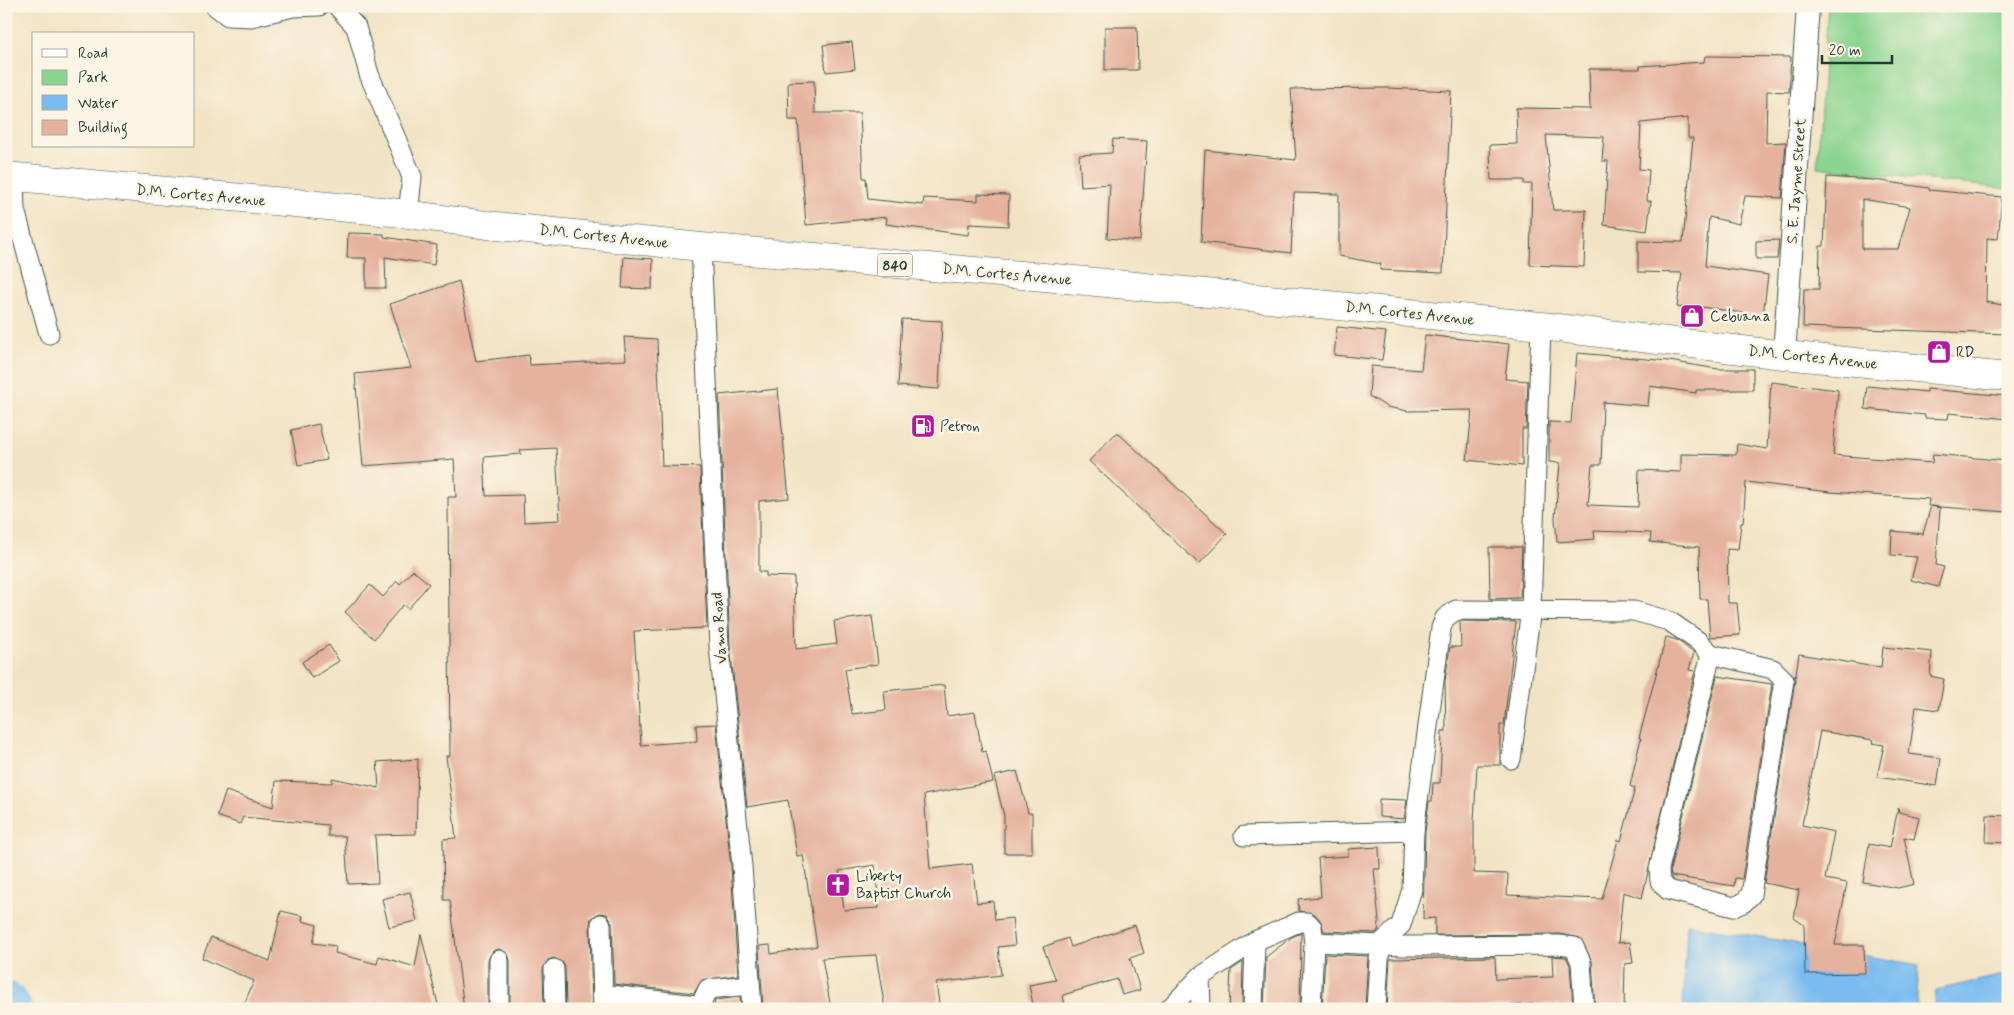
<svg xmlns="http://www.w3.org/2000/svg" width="2014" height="1015" viewBox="0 0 2014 1015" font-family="Mynerve,sans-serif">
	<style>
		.green { fill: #8bd490; stroke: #558862 }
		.water { fill: #7abcf0; stroke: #4c7c92 }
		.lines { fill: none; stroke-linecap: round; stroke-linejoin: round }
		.river { stroke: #7abcf0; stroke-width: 42 }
		.building { fill: #e5b29e; fill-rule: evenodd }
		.minor-casing { stroke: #3f564a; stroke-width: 21 }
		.tertiary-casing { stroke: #3f564a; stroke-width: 24 }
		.trunk-casing { stroke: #3f564a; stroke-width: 29 }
		.minor { stroke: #fff; stroke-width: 19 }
		.tertiary { stroke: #fff; stroke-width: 22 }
		.trunk { stroke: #fff; stroke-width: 28 }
		.labels { text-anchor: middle; stroke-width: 5; stroke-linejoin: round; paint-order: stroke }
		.shield { fill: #fcf5e5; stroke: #617469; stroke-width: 1 }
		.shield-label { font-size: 14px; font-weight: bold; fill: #1f3d34 }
		.street-label { font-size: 15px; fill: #1f3d34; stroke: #fcf5e5 }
		.poi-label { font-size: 15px; fill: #1f3d34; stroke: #fcf5e5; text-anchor: start }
	</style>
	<rect width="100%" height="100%" fill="#fcf5e5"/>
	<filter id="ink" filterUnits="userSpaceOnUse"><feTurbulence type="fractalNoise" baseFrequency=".02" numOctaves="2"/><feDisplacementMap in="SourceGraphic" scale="10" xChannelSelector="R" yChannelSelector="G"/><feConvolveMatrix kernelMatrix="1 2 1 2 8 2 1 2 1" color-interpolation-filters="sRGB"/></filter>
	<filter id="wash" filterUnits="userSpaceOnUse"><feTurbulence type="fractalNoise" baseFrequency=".0096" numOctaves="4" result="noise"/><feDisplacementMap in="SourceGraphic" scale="20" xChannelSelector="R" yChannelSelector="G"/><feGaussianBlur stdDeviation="1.12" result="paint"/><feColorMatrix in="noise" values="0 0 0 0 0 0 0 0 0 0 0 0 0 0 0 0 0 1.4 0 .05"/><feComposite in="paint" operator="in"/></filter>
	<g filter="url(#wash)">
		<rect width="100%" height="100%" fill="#f2e3c5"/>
		<polygon class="green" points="1828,6 2008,6 2008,189 1817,167"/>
		<g class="water">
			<polygon points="1687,924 1919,965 1916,1009 1683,1009"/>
			<polygon points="2008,974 2008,1009 1935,1009 1936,990"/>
		</g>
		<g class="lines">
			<polyline class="river" points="6,1002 11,1009"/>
		</g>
		<g id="blocks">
			<g class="building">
				<polygon points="1105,27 1137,27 1138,70 1105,70"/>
				<polygon points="852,42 855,69 826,72 823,45"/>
				<polygon points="1705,56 1791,57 1789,92 1767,91 1766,143 1786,142 1782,198 1745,196 1739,224 1709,217 1705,266 1768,275 1763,316 1702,307 1702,310 1677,307 1682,273 1638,272 1638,241 1683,242 1693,138 1688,138 1688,118 1641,123 1639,169 1649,170 1647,201 1651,201 1647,231 1604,225 1608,161 1602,161 1604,137 1546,135 1553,210 1586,210 1584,267 1530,265 1532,184 1524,184 1524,180 1491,180 1490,145 1517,144 1516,108 1590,109 1589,69 1640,69 1640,66 1704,62"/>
				<polygon points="814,81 815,113 860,113 863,178 866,178 868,199 923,205 924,198 978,201 978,194 1009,195 1008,226 969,224 968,235 886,224 887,217 806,225 798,120 789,120 788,82"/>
				<polygon points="1388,88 1451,91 1443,273 1380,270 1381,264 1339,256 1339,194 1294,193 1291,253 1201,242 1205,150 1296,160 1291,89"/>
				<polygon points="1113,139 1147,141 1140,241 1107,238 1110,184 1081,186 1079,155 1112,153"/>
				<path d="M1827,177l47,3 55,8v2l73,7 -4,42 -11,-1 -1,64 22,4v28l-205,-7 1,-38h15l1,-43h4zM1862,199l48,8 -12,42h-36z"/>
				<polygon points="348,233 384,234 384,237 437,245 434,265 385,257 386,288 366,288 366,258 347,258"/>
				<polygon points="1779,240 1777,259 1756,259 1756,241"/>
				<polygon points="624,257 653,259 652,289 622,288"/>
				<path d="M459,281l17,80 53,-6 1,10 96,-5 -2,-23 33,2 5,127 38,1 7,161 -73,3 7,114 56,-4 -1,-16 20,-1 15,143 7,108 -36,5 -8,13 -80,-9 -2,-61 -5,-9 -7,-1 -9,5 -1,6 2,85h-26l-1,-41 -2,-5 -9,-5 -6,2 -5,9 1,40h-34v-49l-2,-6 -9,-5 -6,2 -5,9v49h-24l-14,-109h-6l-1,-61 13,-1 -10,-82h4l-2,-259h8l-2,-38 -91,7 -8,-92 56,-6 -21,-64zM556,448l4,72 -36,2 -1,-27 -37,1 -2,-39 37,-3 -1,-4z"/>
				<polygon points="902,319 942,321 939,389 898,386"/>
				<polygon points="1337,327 1386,332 1382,360 1334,355"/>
				<polygon points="1425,335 1509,344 1505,379 1528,381 1526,429 1522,429 1522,466 1467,460 1472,410 1408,411 1387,407 1369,396 1371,366 1421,370"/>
				<polygon points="1577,353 1669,361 1718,369 1753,369 1753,390 1696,390 1696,393 1650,386 1648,406 1603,402 1601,465 1592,465 1588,505 1638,507 1639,470 1681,472 1681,454 1736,455 1737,444 1767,449 1771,382 1838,390 1833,455 1932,463 1933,454 2008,461 2008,512 1928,506 1929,499 1830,492 1746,482 1743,523 1741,523 1738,550 1727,549 1728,603 1737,603 1740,635 1710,637 1707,599 1700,599 1699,547 1650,542 1651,533 1594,531 1595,539 1557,542 1555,518 1560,463 1549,462 1549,422 1571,423"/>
				<polygon points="1867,386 1927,392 1927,389 2008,396 2008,419 1949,413 1948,419 1925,418 1925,415 1865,409"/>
				<path d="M778,389l11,109 -30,3v71h7v4l28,1 2,72 41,-5 -3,-23 38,-5 6,48 -33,5 7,45 34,-4 -2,-19 60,-6 3,31 28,-4 7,40 4,-1 7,31 -69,13 6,74 42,-5 5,39 16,-2 2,19 17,-2 3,27 -17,2 3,28 -65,8 4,26h-55l-9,-54 -54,3 9,51h-68l-4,-63 11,-1 1,9 46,-8 -14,-91 -6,1 -9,-56 -41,7 -17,-161 -11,-251zM875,865l4,43 -35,2 -5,-39z"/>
				<polygon points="319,424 327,460 298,465 291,430"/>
				<polygon points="1117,432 1227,534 1199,564 1089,461"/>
				<polygon points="1931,506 1940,508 1936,565 1944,567 1938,587 1911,580 1917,557 1891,555 1892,531 1923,534"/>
				<polygon points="1489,547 1522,547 1520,598 1490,599"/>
				<polygon points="413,570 429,584 408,609 403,605 374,639 345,612 370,585 383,597 397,581 400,584"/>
				<polygon points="1460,621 1516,622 1504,725 1500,725 1500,765 1477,765 1474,821 1474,873 1508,874 1507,895 1602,899 1618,840 1621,841 1628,815 1635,788 1630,786 1641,738 1639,738 1666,637 1677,640 1694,653 1689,670 1695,671 1642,898 1623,892 1618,943 1630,942 1633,963 1625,964 1624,1009 1595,1009 1592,961 1580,938 1559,934 1435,935 1435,918 1423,919 1425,832 1429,801 1432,801 1433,783 1440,783 1442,731 1446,731 1445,681 1450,647 1461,647"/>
				<polygon points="329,645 339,661 312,678 302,662"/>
				<polygon points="1883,647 1932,652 1930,676 1944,679 1939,710 1916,707 1909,754 1941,758 1937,786 1877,777 1884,745 1872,743 1873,740 1820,731 1802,825 1834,832 1825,879 1847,883 1835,945 1864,945 1865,973 1805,974 1804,925 1794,918 1799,890 1764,883 1799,654 1881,668"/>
				<polygon points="1717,676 1772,684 1742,879 1735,878 1734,886 1671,876 1670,870"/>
				<polygon points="418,759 416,834 375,835 378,883 348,884 345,836 328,836 328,825 243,817 240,824 217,816 226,791 273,807 276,781 332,783 332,778 379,788 377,762"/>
				<polygon points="1017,771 1028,813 1032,813 1032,853 1004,853 1004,816 994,776"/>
				<polygon points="1379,799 1407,800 1404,819 1379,817"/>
				<polygon points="1898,808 1899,812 1919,817 1914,839 1904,837 1914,884 1898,888 1863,882 1869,844 1890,848"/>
				<polygon points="1987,815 2008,816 2008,843 1986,842"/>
				<polygon points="1379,847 1380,869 1374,869 1379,922 1378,931 1375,933 1324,931 1320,920 1315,914 1299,911 1298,899 1321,897 1318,858 1348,856 1348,849"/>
				<polygon points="410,892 417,921 389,927 382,899"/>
				<polygon points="281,911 303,916 302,921 317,925 313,943 336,946 335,953 377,964 379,956 415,967 421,934 439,1009 409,1006 408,1009 255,1009 244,1004 254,981 202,958 211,937 270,961"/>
				<polygon points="1135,925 1144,953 1130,958 1140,990 1122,995 1117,979 1063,995 1065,1007 1034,1009 1029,985 1056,980 1043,947 1068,938 1071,947"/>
				<polygon points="1301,933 1300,1009 1264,1009 1266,957 1292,937"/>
				<polygon points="1325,954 1368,956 1365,1009 1322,1009"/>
				<polygon points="1552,956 1566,957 1570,965 1573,1006 1560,1007 1560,1004 1531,1004 1472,1008 1435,1006 1435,1009 1387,1009 1390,959 1495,957 1496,979 1553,977"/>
				<polygon points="1243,962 1242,1009 1229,1009 1231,970"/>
				<polygon points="740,997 741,1009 714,1009 715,1000"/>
			</g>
		</g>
	</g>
	<g filter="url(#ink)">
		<use href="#blocks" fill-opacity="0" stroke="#3f564a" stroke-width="1"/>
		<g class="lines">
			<defs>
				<g id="minor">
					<polyline points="215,6 228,16 251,17 293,7 319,6"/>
					<polyline points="337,6 356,27 369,74 412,177 408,215"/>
					<polyline points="14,177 15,210 49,334"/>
					<polyline points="701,247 719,647 742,866 752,1009"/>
					<polyline points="1511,759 1531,609 1541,326"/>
					<polyline points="1244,836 1414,831"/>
					<polyline points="601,924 603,1009"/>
					<polyline points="554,969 555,1009"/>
					<polyline points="1200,977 1201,1009"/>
					<polyline points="602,994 696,1005 703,1009"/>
					<polyline points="700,1006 708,989 750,985"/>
					<polyline points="499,1009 499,960"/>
					<polyline points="1169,1009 1200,977 1255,941 1299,922 1307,922 1312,927 1314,942"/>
					<polyline points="1253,1009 1255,941"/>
					<polyline points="1311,1009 1314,942 1404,946 1559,945 1574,947 1581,962 1584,1009"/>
					<polyline points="1376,1009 1380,944 1401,925 1412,889 1414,831 1441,628 1445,618 1456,610 1634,611 1669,621 1698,641 1711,654 1773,669 1784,680 1751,895 1743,903 1734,907 1668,890 1660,881 1659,869 1711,654"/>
				</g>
				<polyline id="tertiary" points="1784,355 1808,6"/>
				<polyline id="trunk" points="6,176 392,212 487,225 701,247 1055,278 1541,326 1784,355 2008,377"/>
			</defs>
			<use href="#minor" class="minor-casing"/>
			<use href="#tertiary" class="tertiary-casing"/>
			<use href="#trunk" class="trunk-casing"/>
			<use href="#minor" class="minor"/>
			<use href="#tertiary" class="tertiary"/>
			<use href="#trunk" class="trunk"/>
		</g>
	</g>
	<defs>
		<symbol id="shop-square" viewBox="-11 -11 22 22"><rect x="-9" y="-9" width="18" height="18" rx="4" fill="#b5179e" stroke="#fcf5e5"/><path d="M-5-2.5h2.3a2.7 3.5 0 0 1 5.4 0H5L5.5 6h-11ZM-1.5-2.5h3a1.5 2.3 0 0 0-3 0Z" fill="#fff"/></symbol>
		<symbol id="fuel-square" viewBox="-11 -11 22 22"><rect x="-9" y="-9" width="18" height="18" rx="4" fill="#b5179e" stroke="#fcf5e5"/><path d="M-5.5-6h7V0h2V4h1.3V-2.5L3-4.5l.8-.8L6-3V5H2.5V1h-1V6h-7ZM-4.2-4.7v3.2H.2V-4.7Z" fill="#fff"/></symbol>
		<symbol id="church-square" viewBox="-11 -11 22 22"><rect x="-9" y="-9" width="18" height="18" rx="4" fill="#b5179e" stroke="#fcf5e5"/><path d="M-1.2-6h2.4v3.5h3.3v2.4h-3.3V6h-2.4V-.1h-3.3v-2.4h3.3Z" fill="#fff"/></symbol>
	</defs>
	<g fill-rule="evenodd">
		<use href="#shop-square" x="1678" y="302" width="28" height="28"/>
		<use href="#shop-square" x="1925" y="338" width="28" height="28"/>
		<use href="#fuel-square" x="909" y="412" width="28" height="28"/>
		<use href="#church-square" x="824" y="871" width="28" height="28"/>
	</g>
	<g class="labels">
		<rect class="shield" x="877.5" y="253.5" width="35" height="23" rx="4"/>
		<g class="shield-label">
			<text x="895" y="270">840</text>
		</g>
		<g class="street-label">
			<text transform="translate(1796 181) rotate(-86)" y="5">S. E. Jayme Street</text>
			<text transform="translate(201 195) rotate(5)" y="5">D.M. Cortes Avenue</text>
			<text transform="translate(604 236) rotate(6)" y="5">D.M. Cortes Avenue</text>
			<text transform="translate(1007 274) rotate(5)" y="5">D.M. Cortes Avenue</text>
			<text transform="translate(1410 313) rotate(6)" y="5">D.M. Cortes Avenue</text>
			<text transform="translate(1813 357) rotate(6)" y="5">D.M. Cortes Avenue</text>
			<text transform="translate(719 628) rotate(-94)" y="5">Vamo Road</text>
		</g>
		<g class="poi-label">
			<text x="1710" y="321">Cebuana</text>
			<text x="1956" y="357">RD</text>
			<text x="940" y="431">Petron</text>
			<text x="856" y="881">Liberty<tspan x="856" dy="17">Baptist Church</tspan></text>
		</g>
	</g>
	<rect width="2014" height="1015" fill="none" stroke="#fcf5e5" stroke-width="25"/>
	<rect x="32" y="32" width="162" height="115" fill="#fcf5e5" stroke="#a4ab9e"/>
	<rect x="42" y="49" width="25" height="8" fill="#ffffff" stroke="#a4ab9e"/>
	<text x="78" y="58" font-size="15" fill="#1f3d34">Road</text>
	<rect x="42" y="70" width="25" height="15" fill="#8bd490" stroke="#a4ab9e"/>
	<text x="78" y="82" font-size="15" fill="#1f3d34">Park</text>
	<rect x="42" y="95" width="25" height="15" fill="#7abcf0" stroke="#a4ab9e"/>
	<text x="78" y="108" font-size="15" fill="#1f3d34">Water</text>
	<rect x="42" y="120" width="25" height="15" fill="#e5b29e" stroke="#a4ab9e"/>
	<text x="78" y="132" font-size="15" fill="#1f3d34">Building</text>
	<path d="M1822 55v8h70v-8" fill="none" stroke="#1f3d34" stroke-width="2.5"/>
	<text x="1829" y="55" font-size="15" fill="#1f3d34" stroke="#fcf5e5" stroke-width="4" paint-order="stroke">20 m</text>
</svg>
